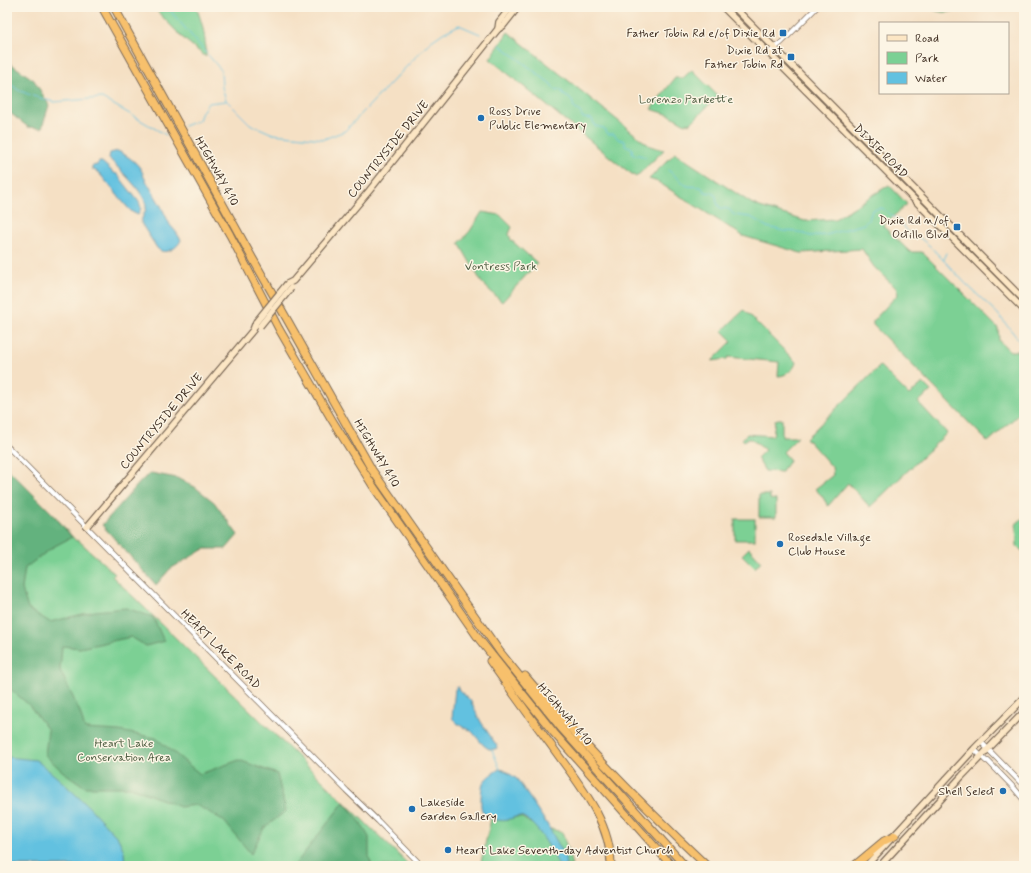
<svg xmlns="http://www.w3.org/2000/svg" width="1031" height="873" viewBox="0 0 1031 873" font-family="Mynerve,sans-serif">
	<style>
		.green { fill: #7bd094; stroke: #5b7d59 }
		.forest { fill: #64b27e; stroke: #506e4e }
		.water { fill: #62c1e0; stroke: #4e767f }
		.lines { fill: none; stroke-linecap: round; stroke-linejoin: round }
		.stream { stroke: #62c1e0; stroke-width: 1 }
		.tertiary-casing { stroke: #7c6a58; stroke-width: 6 }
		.secondary-casing { stroke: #7c6a58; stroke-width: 8 }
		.motorway-casing { stroke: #7c6a58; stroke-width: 9 }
		.tertiary { stroke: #fff; stroke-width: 4.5 }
		.secondary { stroke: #fce6c4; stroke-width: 5.5 }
		.motorway { stroke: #f7c06c; stroke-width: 7 }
		.secondary-bridge-casing { stroke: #7c6a58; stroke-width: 8; stroke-linecap: butt }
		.secondary-bridge { stroke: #fce6c4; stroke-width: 5.5 }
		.poi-dot { fill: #1f6fb2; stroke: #fcf5e5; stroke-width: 1.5 }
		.labels { text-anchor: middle; stroke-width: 3; stroke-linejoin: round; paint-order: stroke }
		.poi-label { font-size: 12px; fill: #3b2a1e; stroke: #fcf5e5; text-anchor: end }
		.park-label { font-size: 12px; fill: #4e5c41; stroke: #fcf5e5 }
		.street-label { font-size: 12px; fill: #3b2a1e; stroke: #fcf5e5 }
	</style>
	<rect width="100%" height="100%" fill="#fcf5e5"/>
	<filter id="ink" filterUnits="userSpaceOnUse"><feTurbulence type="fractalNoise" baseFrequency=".025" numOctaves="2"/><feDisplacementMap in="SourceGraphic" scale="8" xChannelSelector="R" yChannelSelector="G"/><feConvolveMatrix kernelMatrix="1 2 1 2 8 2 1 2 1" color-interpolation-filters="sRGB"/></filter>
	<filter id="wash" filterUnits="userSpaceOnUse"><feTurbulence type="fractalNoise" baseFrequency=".012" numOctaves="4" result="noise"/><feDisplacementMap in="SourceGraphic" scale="16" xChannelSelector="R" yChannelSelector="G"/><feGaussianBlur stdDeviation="0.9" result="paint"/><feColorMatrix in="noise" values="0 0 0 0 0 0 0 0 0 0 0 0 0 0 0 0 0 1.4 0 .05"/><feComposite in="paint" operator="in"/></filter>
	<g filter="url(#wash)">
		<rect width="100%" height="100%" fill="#f5e0c4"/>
		<g class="green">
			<path d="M153,7h43c7,16 10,32 10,50l-22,-18z"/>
			<path d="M929,7h32c-9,7 -22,7 -32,0z"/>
			<polygon points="508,32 642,140 650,146 664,150 636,177 621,166 490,59"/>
			<polygon points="692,70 718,96 690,124 687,123 685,124 670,115 651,109 675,78 683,78"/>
			<polygon points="675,153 751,203 760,207 805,221 835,219 889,185 907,204 883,226 910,252 922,252 998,328 999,341 1010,351 1021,351 1024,354 1024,419 1019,414 988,442 873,325 873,321 898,294 896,288 874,267 862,249 801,253 743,236 658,182 649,179"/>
			<polygon points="482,212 500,215 512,227 509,234 511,240 537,263 502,302 482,283 459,243 470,231"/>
			<path d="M744,310l52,52c-1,7 -10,14 -18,14l1,-14 -51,-5 -1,2 -15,2 20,-20 -10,-10z"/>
			<polygon points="880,366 909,395 923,383 931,391 918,402 947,433 870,507 848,483 828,506 822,496 815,489 833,475 832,467 806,438"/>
			<polygon points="778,419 782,419 782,437 798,437 783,452 790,460 783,469 782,472 765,471 757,458 765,450 751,439 747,439 744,441 742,439 747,434 773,436 775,420"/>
			<polygon points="7,468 53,514 76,541 78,540 115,574 112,576 410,866 7,866"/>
			<polygon points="759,495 770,495 770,499 776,500 776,517 759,517"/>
			<polygon points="1024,517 1024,553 1017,546 1016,524"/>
			<rect x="735" y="519" width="20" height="21"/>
			<polygon points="749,548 761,561 755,568 742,555"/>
			<polygon points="516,817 521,817 532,824 562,832 568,850 572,866 480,866 491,819 507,820"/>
		</g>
		<g class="forest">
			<polygon points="7,61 34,80 49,105 42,128 28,127 10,113 7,109"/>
			<polygon points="7,468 53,514 72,537 53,547 25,568 22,589 28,609 50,622 95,611 126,608 153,617 164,641 146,646 131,637 80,648 62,646 60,670 80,712 85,729 119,731 156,738 200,774 239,760 277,774 286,811 264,828 251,854 223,820 196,805 180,807 131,787 85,787 62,771 45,755 48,730 29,705 7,686"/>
			<polygon points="151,473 177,478 195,487 214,502 238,535 226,549 204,549 170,569 156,585 102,525 142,480"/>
			<polygon points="344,802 358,819 369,837 369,857 372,866 294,866"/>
		</g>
		<g class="water">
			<path d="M118,151c11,6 23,13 26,26l17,29 9,19 6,7 5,8c-4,9 -17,16 -24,8l-16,-25c0,-5 4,-9 5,-15 2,-14 -29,-40 -37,-50l1,-5z"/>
			<polygon points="99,162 102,162 114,173 117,174 139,202 141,208 138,215 132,212 128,208 99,173 92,169 92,166 97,165"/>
			<path d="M458,686l2,5 10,9 11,22 16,24v2c-11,7 -20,-13 -27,-18 -3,-1 -6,-2 -9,-4 -3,-2 -6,-5 -9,-8l3,-29z"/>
			<polygon points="7,757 36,760 59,779 89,807 118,838 124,851 125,866 7,866"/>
			<path d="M499,769l5,1 13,9 30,45 18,32 1,10h-7c-7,-15 -21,-41 -36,-49 -6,-2 -10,1 -15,3 -7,2 -20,-1 -25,-8 -3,-4 -2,-10 -2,-14 1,-19 4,-19 18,-29z"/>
		</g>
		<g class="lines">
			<g class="stream">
				<polyline points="167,7 221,70 222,87 226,100 250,124 273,134 324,139 345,131 430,42 443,33 459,25 480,34"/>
				<polyline points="500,45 551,84 554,89 561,90 564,95 572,100 574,108 580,112 583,118 592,119 595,126 604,128 608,134 614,134 618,139 625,141 625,145 632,148 633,155 639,155 646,157"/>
				<polyline points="7,81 18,90 33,96 54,102 102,98 166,135"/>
				<polyline points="184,126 199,120 202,112 208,103 226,101"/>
				<polyline points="668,170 687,186 701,187 705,192 713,193 716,196 717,203 720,208 729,209 734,215 751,217 767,227 784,231 799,232 810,236 826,235 864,224 869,219 872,210 882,208 902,223 909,234 920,238 930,246 966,284 997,313 1018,339 1024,343"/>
				<polyline points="944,260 944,257 946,253"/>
				<polyline points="492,750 500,769"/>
			</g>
		</g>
	</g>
	<g filter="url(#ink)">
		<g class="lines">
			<defs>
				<g id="tertiary">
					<polyline points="769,53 782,42 817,7"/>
					<polyline points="7,446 347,791 378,821 422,866"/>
					<polyline points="981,742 1024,786"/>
					<polyline points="974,749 986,761 988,761 1014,788 1024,800"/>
				</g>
				<g id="secondary">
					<polyline points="723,7 1024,310"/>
					<polyline points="734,7 1024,300"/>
					<polyline points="498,29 499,22 511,7"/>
					<polyline points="287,284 293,281 369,191 498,29 503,26 518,7"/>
					<polyline points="87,527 253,330 256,322"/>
					<polyline points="866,866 974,749 1024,698"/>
					<polyline points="880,866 962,776 1024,712"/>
				</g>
				<g id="motorway">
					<polyline points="102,7 230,235 279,329 332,420 373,486 479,639 554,733 672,866"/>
					<polyline points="114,7 249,252 372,470 500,652 562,729 685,866"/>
					<path d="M490,661c20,28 40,56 61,84 25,36 60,74 60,121"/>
					<path d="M525,676c56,67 118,130 182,190"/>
					<polyline points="854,866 884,841 895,836"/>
				</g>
			</defs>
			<use href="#tertiary" class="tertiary-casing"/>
			<use href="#secondary" class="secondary-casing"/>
			<use href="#motorway" class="motorway-casing"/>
			<use href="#tertiary" class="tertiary"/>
			<use href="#secondary" class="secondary"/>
			<use href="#motorway" class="motorway"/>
			<defs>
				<g id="secondary-bridge">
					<polyline points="256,322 287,284"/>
					<polyline points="260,326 291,288"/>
				</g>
			</defs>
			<use href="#secondary-bridge" class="secondary-bridge-casing"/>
			<use href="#secondary-bridge" class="secondary-bridge"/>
		</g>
	</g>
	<g class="poi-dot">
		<rect x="779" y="29" width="8" height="8" rx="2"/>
		<rect x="787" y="53" width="8" height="8" rx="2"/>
		<circle cx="481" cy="118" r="4"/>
		<rect x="953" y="223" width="8" height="8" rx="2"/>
		<circle cx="780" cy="544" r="4"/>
		<circle cx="1003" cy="791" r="4"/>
		<circle cx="412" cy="809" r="4"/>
		<circle cx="448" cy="850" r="4"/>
	</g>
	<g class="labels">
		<g class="poi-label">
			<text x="775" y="37">Father Tobin Rd e/of Dixie Rd</text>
			<text x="783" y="54">Dixie Rd at<tspan x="783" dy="14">Father Tobin Rd</tspan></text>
			<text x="489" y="115" text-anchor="start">Ross Drive<tspan x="489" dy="14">Public Elementary</tspan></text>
			<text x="949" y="224">Dixie Rd n/of<tspan x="949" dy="14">Octillo Blvd</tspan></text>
			<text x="788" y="541" text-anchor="start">Rosedale Village<tspan x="788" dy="14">Club House</tspan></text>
			<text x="995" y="795">Shell Select</text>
			<text x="420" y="806" text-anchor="start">Lakeside<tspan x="420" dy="14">Garden Gallery</tspan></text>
			<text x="456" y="854" text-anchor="start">Heart Lake Seventh-day Adventist Church</text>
		</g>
		<g class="park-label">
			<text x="686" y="103">Lorenzo Parkette</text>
			<text x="501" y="270">Vontress Park</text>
			<text x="124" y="747">Heart Lake<tspan x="124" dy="14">Conservation Area</tspan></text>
		</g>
		<g class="street-label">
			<text transform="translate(388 149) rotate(-51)" y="4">COUNTRYSIDE DRIVE</text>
			<text transform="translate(881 151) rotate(45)" y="4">DIXIE ROAD</text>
			<text transform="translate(217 171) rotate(61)" y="4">HIGHWAY 410</text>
			<text transform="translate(161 421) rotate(-50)" y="4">COUNTRYSIDE DRIVE</text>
			<text transform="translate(377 453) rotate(59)" y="4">HIGHWAY 410</text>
			<text transform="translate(221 649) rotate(45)" y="4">HEART LAKE ROAD</text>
			<text transform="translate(565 714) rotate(50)" y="4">HIGHWAY 410</text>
		</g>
	</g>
	<rect width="1031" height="873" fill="none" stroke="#fcf5e5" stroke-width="24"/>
	<rect x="879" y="22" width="130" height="72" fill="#fcf5e5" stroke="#afa495"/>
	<rect x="887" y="35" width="20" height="6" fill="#fce6c4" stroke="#afa495"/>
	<text x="915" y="42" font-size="12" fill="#3b2a1e">Road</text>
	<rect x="887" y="52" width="20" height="12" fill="#7bd094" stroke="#afa495"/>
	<text x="915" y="62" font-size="12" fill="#3b2a1e">Park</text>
	<rect x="887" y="72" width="20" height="12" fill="#62c1e0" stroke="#afa495"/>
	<text x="915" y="82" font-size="12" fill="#3b2a1e">Water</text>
</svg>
